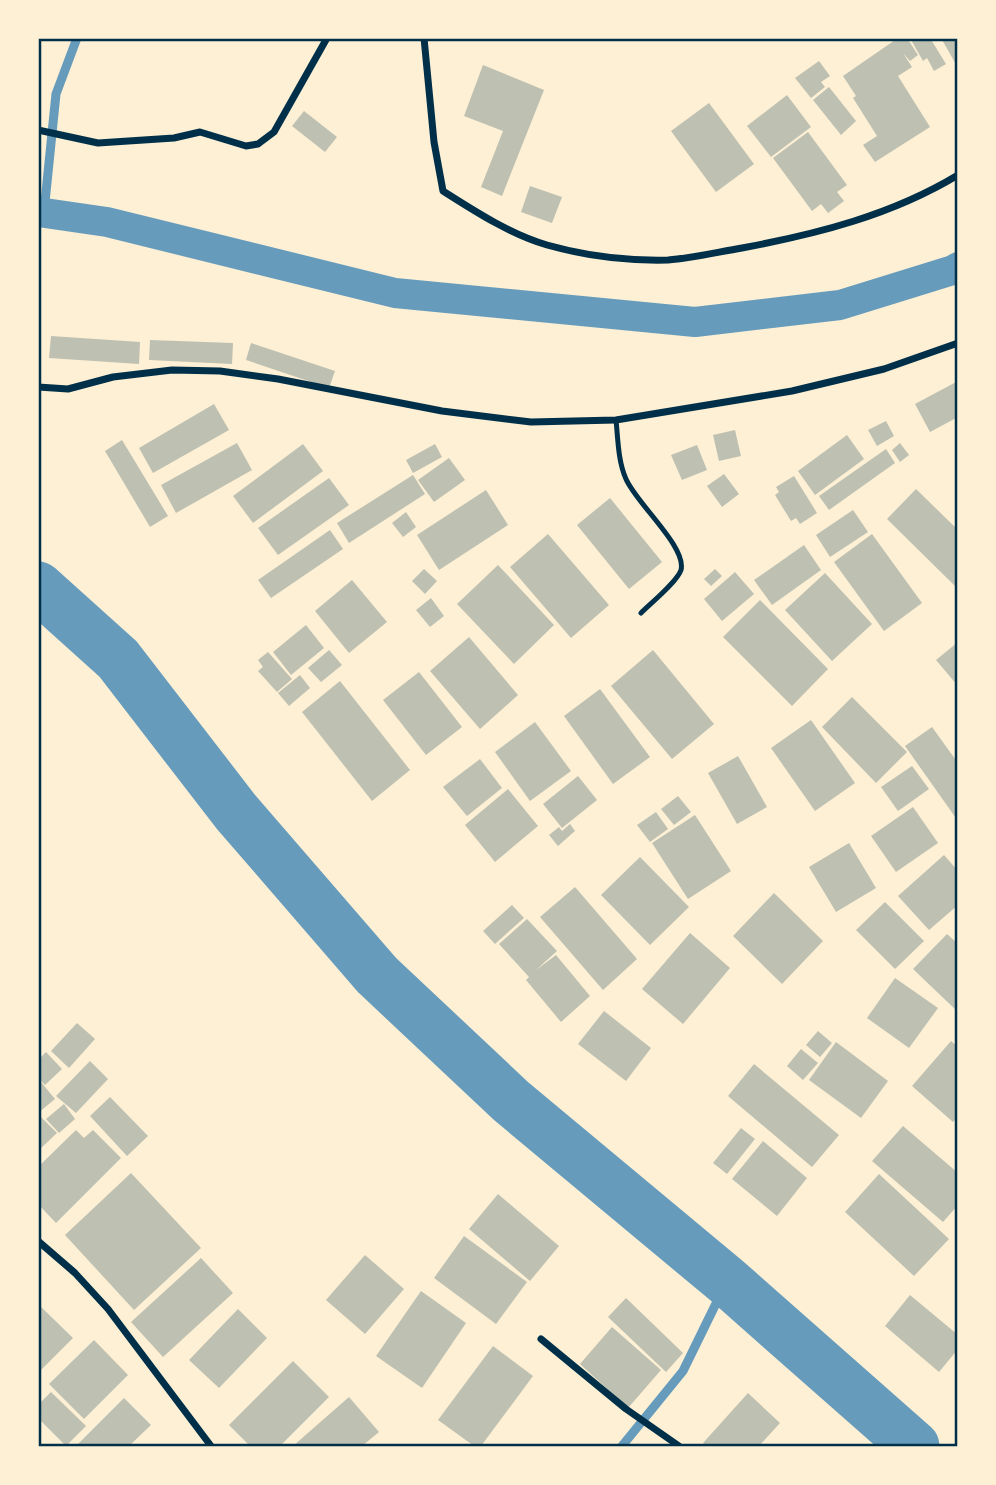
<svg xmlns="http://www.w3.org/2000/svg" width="996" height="1485" viewBox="0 0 996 1485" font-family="Overpass,sans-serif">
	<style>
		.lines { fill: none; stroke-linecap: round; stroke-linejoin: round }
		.stream { stroke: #669bbc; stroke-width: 9 }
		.canal { stroke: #669bbc; stroke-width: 30 }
		.river { stroke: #669bbc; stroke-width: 51 }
		.building { fill: #bec0b2 }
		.service { stroke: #003049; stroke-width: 5 }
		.minor { stroke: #003049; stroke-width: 7 }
		.neatline { fill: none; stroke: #003049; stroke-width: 2.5 }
	</style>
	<rect width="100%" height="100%" fill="#fdf0d5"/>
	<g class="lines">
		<g class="stream">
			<polyline points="44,212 56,94 77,38"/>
			<polyline points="622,1446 683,1371 727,1281"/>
		</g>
		<polyline class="canal" points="38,212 107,222 395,293 695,322 840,305 953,270 958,267"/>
		<polyline class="river" points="38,587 118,659 236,812 377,975 511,1101 727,1281 914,1446"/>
	</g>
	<g class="building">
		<polygon points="898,38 907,38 918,55 910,61 903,53 912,67 898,76 930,127 875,162 863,145 877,136 853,98 856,96 843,76"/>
		<polygon points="910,38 930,38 946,64 934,71 927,58 923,61"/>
		<polygon points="941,38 958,38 958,68"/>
		<polygon points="819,61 830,76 821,82 825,87 811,98 795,78"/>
		<polygon points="483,65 544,90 502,196 481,187 503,131 464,116"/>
		<polygon points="829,87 856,121 841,135 813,100"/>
		<polygon points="787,95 811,127 771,157 747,126"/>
		<polygon points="709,103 754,164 716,192 671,131"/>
		<polygon points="304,111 337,137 325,152 292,126"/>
		<polygon points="808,132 847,185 837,192 844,201 828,213 821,204 812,211 773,158"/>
		<polygon points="530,186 562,197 552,223 521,212"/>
		<polygon points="51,336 140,342 139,364 49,358"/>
		<polygon points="150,340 233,343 232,364 149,360"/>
		<polygon points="251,343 335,371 329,388 246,360"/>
		<polygon points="958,381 958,417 930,432 915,404"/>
		<polygon points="214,404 229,430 153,473 139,448"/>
		<polygon points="886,421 894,436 877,446 868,430"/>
		<polygon points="735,430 741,456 719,461 713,435"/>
		<polygon points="847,435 864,459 815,495 798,471"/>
		<polygon points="122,440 168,516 150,527 105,451"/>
		<polygon points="237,443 252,470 176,513 161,485"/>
		<polygon points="900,443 909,455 900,462 892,450"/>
		<polygon points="303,444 323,471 253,523 233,496"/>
		<polygon points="435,444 442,457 413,473 406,460"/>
		<polygon points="697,445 707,470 682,480 671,455"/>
		<polygon points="886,449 895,463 829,510 819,496"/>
		<polygon points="449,458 465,480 434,502 418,480"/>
		<polygon points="724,474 739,494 722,507 707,486"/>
		<polygon points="413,475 425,494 349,543 337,523"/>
		<polygon points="794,476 817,513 800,524 796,518 791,521 775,495 779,492 776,487"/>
		<polygon points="329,478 349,505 278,555 258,528"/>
		<polygon points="916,489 958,530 958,583 955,586 887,519"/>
		<polygon points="486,490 508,525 439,570 417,535"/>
		<polygon points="610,498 662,562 629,589 577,525"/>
		<polygon points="853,510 868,532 830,557 816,535"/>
		<polygon points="406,512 416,527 403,537 392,523"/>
		<polygon points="330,530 343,549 271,598 258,580"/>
		<polygon points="548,534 609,605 571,638 510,567"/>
		<polygon points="872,534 922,603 884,631 834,562"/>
		<polygon points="804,545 821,570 772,605 754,580"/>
		<polygon points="498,565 554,625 514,664 457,604"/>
		<polygon points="424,569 437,581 425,594 412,581"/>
		<polygon points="715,569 722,576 711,586 704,579"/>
		<polygon points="735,572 754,594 722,621 704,599"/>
		<polygon points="825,573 872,624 832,661 785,610"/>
		<polygon points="352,580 387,622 349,653 315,611"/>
		<polygon points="431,598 444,616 430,627 416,610"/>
		<polygon points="760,600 828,669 792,706 723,637"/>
		<polygon points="306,625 324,648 291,675 273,652"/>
		<polygon points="469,637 518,695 480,729 430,671"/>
		<polygon points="958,642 958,686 936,660"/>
		<polygon points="329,650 342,665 321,682 308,668"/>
		<polygon points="653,650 714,724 672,759 611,686"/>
		<polygon points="268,652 292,679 277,692 258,671 263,667 258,660"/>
		<polygon points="419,672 462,727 426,755 383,700"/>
		<polygon points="300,675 310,688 289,706 278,693"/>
		<polygon points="340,681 410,770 372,801 302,712"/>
		<polygon points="600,689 650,757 613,784 564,716"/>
		<polygon points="852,697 907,752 876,783 822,727"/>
		<polygon points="811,720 855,783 815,811 771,748"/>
		<polygon points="535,722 571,771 530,801 495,752"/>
		<polygon points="932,727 958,763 958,821 905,746"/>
		<polygon points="738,756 767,807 737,824 708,773"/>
		<polygon points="480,759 502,788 467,816 443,787"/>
		<polygon points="912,766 929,789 898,811 881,787"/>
		<polygon points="578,776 597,800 562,828 543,804"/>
		<polygon points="508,789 538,826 495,862 465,825"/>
		<polygon points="678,796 691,812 674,825 661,809"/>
		<polygon points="913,807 938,843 896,872 871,836"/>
		<polygon points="656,812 668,829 650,842 637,825"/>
		<polygon points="695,815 731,871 688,899 652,843"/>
		<polygon points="570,824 575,831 558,846 549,835 559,827 562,831"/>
		<polygon points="849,843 876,888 836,912 809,867"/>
		<polygon points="944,855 958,871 958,905 929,930 898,896"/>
		<polygon points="640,857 689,907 650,945 601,895"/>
		<polygon points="575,887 637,959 603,990 540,917"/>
		<polygon points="774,893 823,941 782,984 733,936"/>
		<polygon points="885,902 924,941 895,969 856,930"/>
		<polygon points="512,905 524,918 495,944 483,931"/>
		<polygon points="527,919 557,951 536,970 556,955 590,996 561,1022 526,980 529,977 499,944"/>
		<polygon points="690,933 730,968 683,1024 642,989"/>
		<polygon points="947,934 958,944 958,1012 913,969"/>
		<polygon points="895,978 938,1008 909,1048 867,1018"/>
		<polygon points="604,1011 651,1048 626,1081 578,1044"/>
		<polygon points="77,1023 95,1039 69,1068 51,1051"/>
		<polygon points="818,1031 832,1043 820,1057 806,1045"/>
		<polygon points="951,1041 958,1047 958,1117 953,1122 912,1086"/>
		<polygon points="836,1042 888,1081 861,1118 809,1080"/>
		<polygon points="801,1049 818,1063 803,1080 787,1066"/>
		<polygon points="46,1052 62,1069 45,1085 38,1078 38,1060"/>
		<polygon points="90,1061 108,1079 76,1113 56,1096"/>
		<polygon points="754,1064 839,1135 812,1167 728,1096"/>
		<polygon points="41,1082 55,1099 38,1113 38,1084"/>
		<polygon points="110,1097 148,1136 127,1156 90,1116"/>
		<polygon points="64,1104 75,1119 59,1133 46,1119"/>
		<polygon points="38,1114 57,1133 38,1151"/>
		<polygon points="903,1126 958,1173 958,1205 943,1222 872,1161"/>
		<polygon points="741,1128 755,1139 727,1174 713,1163"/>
		<polygon points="76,1130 84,1138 93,1130 121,1158 56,1223 38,1204 38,1167"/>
		<polygon points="763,1141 807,1178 777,1216 732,1179"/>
		<polygon points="131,1173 201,1248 134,1310 65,1235"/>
		<polygon points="879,1174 949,1239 914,1276 845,1212"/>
		<polygon points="498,1194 559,1246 530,1281 469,1229"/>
		<polygon points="464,1236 527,1282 496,1324 434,1278"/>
		<polygon points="365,1255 404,1289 365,1334 326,1300"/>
		<polygon points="201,1258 233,1293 163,1357 131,1322"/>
		<polygon points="421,1291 466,1323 422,1388 376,1356"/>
		<polygon points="910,1295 958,1335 958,1349 939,1372 885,1326"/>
		<polygon points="626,1298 683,1353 666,1372 608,1317"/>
		<polygon points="38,1304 73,1338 38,1373"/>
		<polygon points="238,1309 267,1338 219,1388 189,1360"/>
		<polygon points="612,1327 661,1370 628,1408 580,1364"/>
		<polygon points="94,1340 128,1375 84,1419 49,1384"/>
		<polygon points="493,1346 533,1376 481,1446 474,1446 438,1420"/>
		<polygon points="293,1361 329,1397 280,1446 250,1446 229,1425"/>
		<polygon points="51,1392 86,1426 66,1446 38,1418 38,1405"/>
		<polygon points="748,1393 780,1423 759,1446 707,1446 703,1443"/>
		<polygon points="349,1397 379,1432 362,1446 293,1446"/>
		<polygon points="124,1398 151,1425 129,1446 76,1446"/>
	</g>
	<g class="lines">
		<path class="service" d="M616,420c2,19 2,41 10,59 10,24 61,68 55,91 -4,12 -30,33 -40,43"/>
		<g class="minor">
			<path d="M424,38l10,104 9,49c33,21 67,43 104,54 39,11 80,16 121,15 25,-2 50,-8 74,-12 75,-14 150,-33 216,-73"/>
			<polyline points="38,130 98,143 174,138 200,132 246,146 258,144 274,132 327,38"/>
			<polyline points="38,387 68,389 113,377 172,370 220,371 278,379 442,411 531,422 616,420 792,391 884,369 958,343"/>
			<polyline points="38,1241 75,1273 108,1309 211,1446"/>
			<polyline points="541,1339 626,1409 679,1446"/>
		</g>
	</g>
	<rect width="996" height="1485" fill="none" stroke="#fdf0d5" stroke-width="80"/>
	<rect x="40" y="40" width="916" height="1405" class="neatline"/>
</svg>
